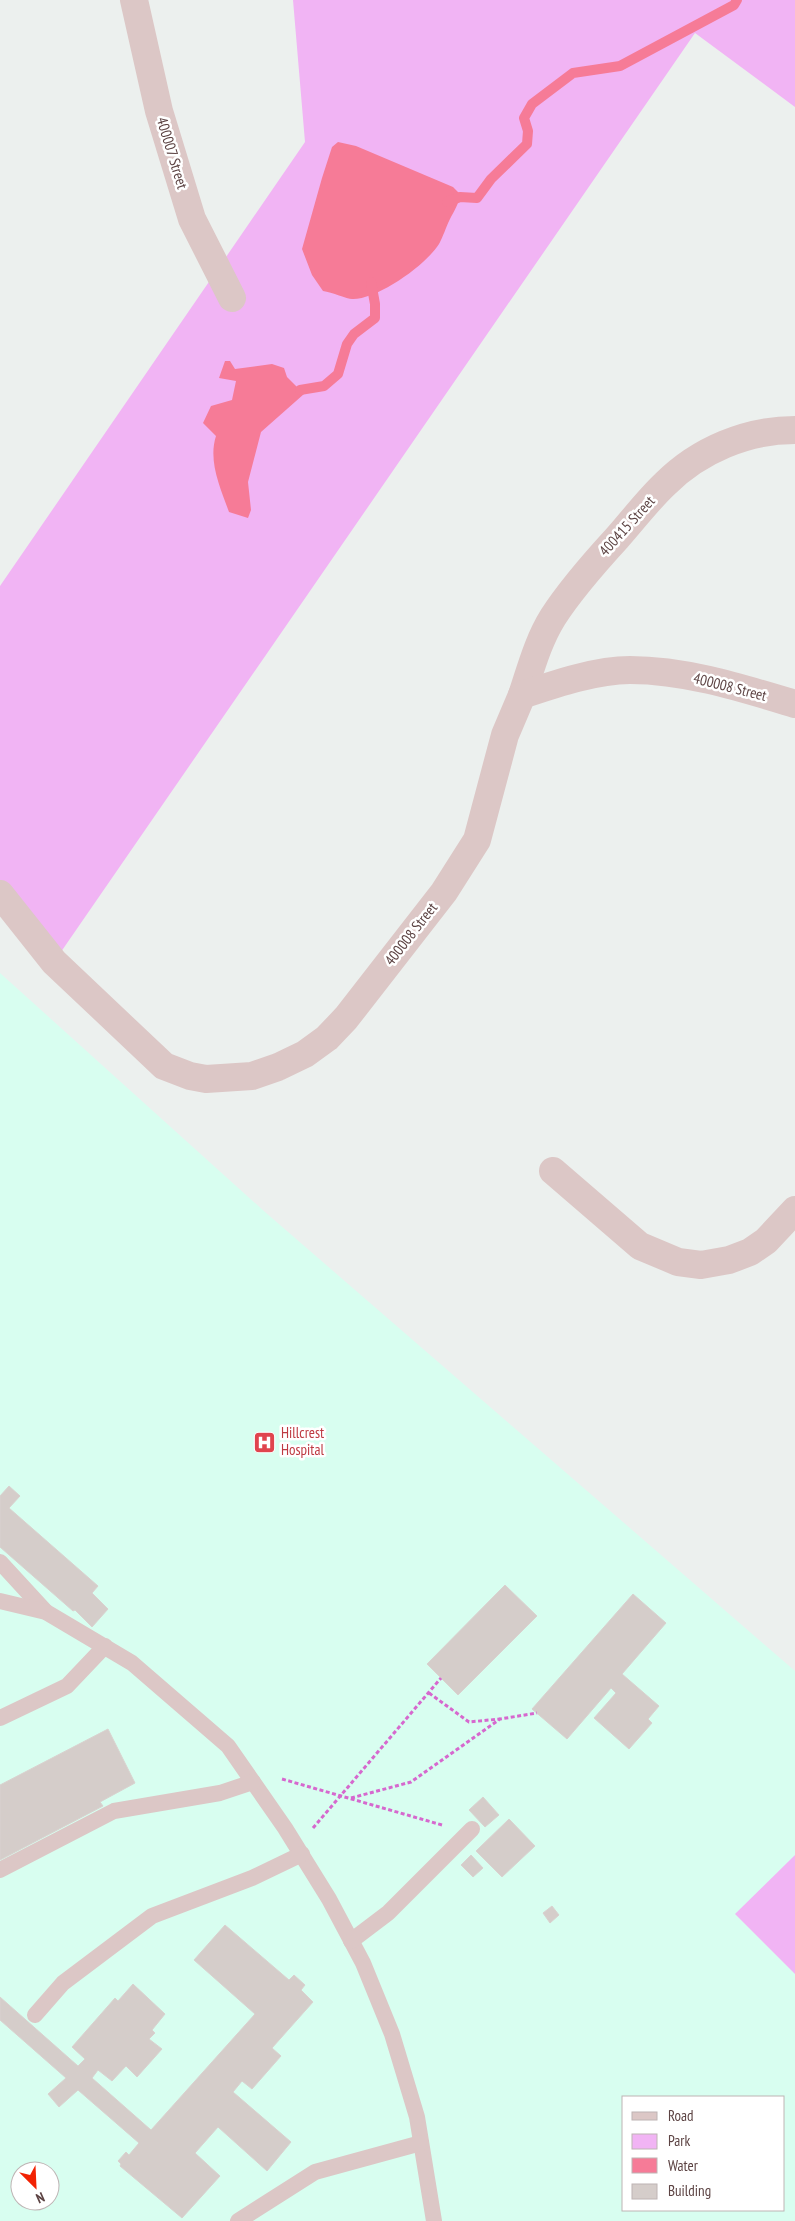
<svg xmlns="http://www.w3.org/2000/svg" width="795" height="2221" viewBox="0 0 795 2221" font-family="'PT Sans Narrow',sans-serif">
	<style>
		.medical { fill: #d8fef0; fill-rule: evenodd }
		.green { fill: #f1b4f4 }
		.water { fill: #f67b97 }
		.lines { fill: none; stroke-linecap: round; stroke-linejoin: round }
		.stream { stroke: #f67b97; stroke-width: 10 }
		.building { fill: #d5cdca; stroke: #d9d2cf }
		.path { stroke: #d668ce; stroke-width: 3; stroke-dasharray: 4 2.5; stroke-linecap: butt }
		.service { stroke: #dcc7c6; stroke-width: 16 }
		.minor { stroke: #dcc7c6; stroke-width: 28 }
		.labels { text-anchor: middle; stroke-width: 5; stroke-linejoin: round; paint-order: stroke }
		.street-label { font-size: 15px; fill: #5c4343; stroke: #fff }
		.health-label { font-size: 15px; fill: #be3a42; stroke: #fff; text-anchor: start }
	</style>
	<rect width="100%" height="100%" fill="#ecf0ee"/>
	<path class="medical" d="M0,973l265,239 530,459v550h-795zM624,2097h160v113h-160zM20,2171h30v30h-30z"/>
	<g class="green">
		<polygon points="293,0 795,0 795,107 695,33 54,962 0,894 0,586 305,142"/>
		<polygon points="795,1855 795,1974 735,1914"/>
	</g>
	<g class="water">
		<path d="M338,142l18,4 97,41 7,7c-1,10 -6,17 -10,25 -4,8 -7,18 -11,25 -13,21 -62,56 -87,55 -5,0 -20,-7 -29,-8l-11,-16 -10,-26 20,-71 10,-31z"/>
		<path d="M225,361h5l5,8 37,-5 12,4 3,9 17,17 -43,38 -13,50 3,28 -3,8 -19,-6c-9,-25 -21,-51 -13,-76l-13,-13 8,-17 21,-6 4,-19 -17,-3z"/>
	</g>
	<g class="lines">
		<g class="stream">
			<polyline points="447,202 460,197 477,198 491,179 527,144 528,131 524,118 532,104 573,73 620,66 734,5 737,0"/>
			<polyline points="300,390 324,386 338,374 347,344 354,334 375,318 375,304 371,282"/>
		</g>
	</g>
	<g class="building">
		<polygon points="9,1486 20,1496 9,1508 98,1586 92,1593 108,1609 92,1627 75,1610 73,1611 0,1547 0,1496"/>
		<polygon points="505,1585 537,1616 458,1695 427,1664"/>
		<polygon points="633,1594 666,1623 622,1674 659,1706 648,1719 652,1723 629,1749 594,1718 616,1693 611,1688 567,1739 532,1709"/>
		<polygon points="108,1729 135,1783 100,1802 103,1806 0,1860 0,1785"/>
		<polygon points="483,1797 499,1815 485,1827 469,1810"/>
		<polygon points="509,1819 535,1846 502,1877 476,1851"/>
		<polygon points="471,1855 483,1868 473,1877 461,1865"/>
		<polygon points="552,1906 559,1915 550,1923 543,1913"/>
		<polygon points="225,1925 289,1980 294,1975 305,1985 301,1990 313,2002 272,2048 281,2056 252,2089 242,2081 233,2092 291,2142 267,2171 218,2127 195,2153 220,2176 182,2218 120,2166 121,2164 118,2161 126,2152 129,2155 139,2143 78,2090 59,2107 48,2094 66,2078 0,2020 0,1997 78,2066 85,2059 72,2047 115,1998 118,2001 133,1984 165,2014 152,2030 155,2033 149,2039 162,2049 137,2077 126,2066 112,2081 98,2070 92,2078 151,2130 255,2014 194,1960"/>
	</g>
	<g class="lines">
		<g class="path">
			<polyline points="429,1693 469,1722 500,1719"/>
			<polyline points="282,1779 442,1825"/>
			<polyline points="351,1798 411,1782 500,1719 537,1713"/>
			<polyline points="313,1828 441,1678"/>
		</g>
		<g class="service">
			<polyline points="0,1562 46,1612"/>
			<polyline points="0,1601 46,1612 132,1663 228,1746 285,1828 329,1899 363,1963 392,2034 417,2117 434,2221"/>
			<polyline points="0,1718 67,1686 105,1646"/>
			<polyline points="0,1870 114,1811 220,1793 253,1782"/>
			<polyline points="351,1941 388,1913 472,1829"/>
			<polyline points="35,2015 63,1983 152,1916 252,1878 302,1854"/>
			<polyline points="238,2221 315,2172 421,2143"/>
		</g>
		<g class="minor">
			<polyline points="134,0 159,111 192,219 232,298"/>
			<path d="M522,695c9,-27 16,-54 31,-78 18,-28 42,-55 64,-79 16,-18 31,-38 48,-54 34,-34 82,-54 130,-54"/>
			<path d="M0,894l54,68 110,104 26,10 16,3 46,-3 26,-9 27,-13 22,-16 19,-20 98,-126 33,-52 28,-105 17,-40c33,-11 74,-25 108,-25 56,0 112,18 165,34"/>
			<polyline points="553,1171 640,1246 678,1262 701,1265 729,1260 750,1252 766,1241 795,1210"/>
		</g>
	</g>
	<defs>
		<symbol id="hospital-square" viewBox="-11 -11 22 22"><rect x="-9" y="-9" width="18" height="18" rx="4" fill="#e0444e" stroke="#fff"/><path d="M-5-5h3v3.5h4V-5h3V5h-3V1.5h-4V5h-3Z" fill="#fff"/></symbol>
	</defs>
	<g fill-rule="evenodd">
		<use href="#hospital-square" x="252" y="1430" width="25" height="25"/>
	</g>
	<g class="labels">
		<g class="street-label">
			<text transform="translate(172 153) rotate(73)" y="5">400007 Street</text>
			<text transform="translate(627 526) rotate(-48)" y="5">400415 Street</text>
			<text transform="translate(730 687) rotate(14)" y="5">400008 Street</text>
			<text transform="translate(411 934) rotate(-52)" y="5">400008 Street</text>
		</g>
		<g class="health-label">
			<text x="281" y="1438">Hillcrest<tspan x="281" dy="17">Hospital</tspan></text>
		</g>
	</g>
	<rect x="622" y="2096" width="162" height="115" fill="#ffffff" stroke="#beb4b4"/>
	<rect x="632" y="2112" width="25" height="8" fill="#dcc7c6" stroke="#beb4b4"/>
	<text x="668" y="2121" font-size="15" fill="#5c4343">Road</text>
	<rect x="632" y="2134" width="25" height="15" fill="#f1b4f4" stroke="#beb4b4"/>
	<text x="668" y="2146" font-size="15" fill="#5c4343">Park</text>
	<rect x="632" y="2158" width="25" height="15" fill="#f67b97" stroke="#beb4b4"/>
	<text x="668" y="2171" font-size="15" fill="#5c4343">Water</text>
	<rect x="632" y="2184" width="25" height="15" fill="#d5cdca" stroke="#beb4b4"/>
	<text x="668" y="2196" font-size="15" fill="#5c4343">Building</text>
	<g transform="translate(35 2186) rotate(156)"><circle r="24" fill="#ffffff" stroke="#beb4b4"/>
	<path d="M0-4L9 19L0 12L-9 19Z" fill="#f22203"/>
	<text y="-8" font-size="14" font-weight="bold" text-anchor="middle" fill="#5c4343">N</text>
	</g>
</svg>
